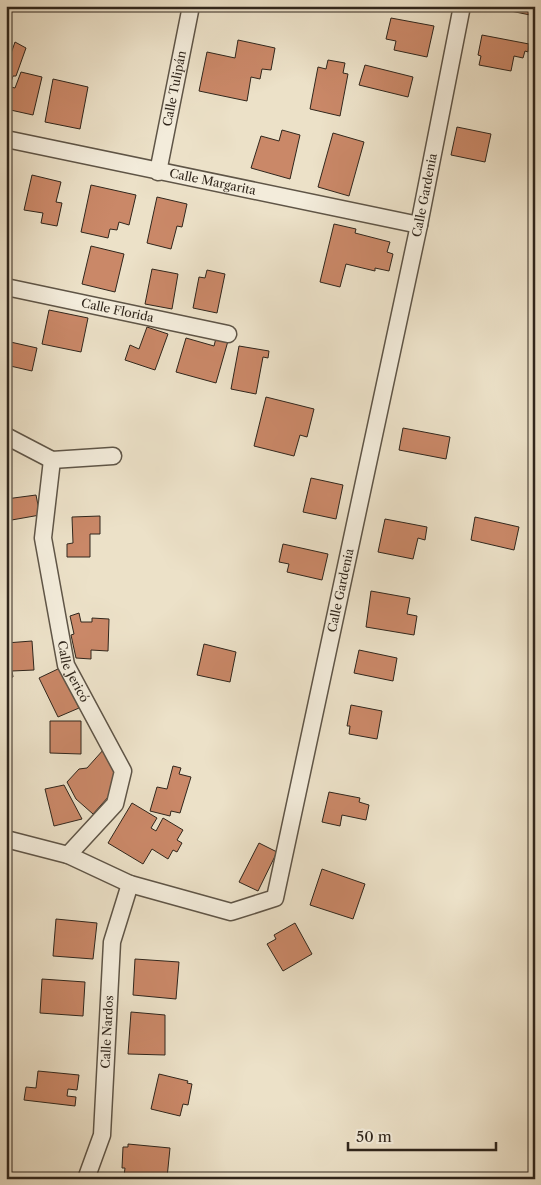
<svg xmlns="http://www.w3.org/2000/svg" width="541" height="1185" viewBox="0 0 541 1185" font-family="'Libre Caslon Text',serif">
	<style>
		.building { fill: #ca8868; stroke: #30261c }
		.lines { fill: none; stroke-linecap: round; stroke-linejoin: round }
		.street-casing { stroke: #5f5547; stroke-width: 19 }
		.street { stroke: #f3ecdb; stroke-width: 16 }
		.labels { text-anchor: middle; stroke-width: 5; stroke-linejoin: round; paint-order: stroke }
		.street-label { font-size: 12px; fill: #30261c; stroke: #f3ecdb }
	</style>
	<rect width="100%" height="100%" fill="#ece1c8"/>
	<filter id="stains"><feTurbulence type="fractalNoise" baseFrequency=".004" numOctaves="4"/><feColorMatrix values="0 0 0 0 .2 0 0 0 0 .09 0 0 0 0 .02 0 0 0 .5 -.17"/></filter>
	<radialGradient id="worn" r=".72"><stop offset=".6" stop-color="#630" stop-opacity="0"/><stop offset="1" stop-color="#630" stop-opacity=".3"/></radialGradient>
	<g class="building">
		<polygon points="535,6 535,16 491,7 491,6"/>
		<polygon points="391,18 434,26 427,57 394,50 396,41 386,39"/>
		<polygon points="482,35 529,44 528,52 525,51 523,58 514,56 511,71 479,65 481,56 478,55"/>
		<polygon points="238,40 275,48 271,70 262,69 260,79 251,77 247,101 199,91 207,52 235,58"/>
		<polygon points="15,42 26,48 16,76 13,76 10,85 6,85 6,61 8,62"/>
		<polygon points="328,60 345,63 343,73 348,74 340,116 310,109 318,67 326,69"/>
		<polygon points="365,65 413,77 408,97 359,85"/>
		<polygon points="21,72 42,77 33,115 6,109 7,86 15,88"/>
		<polygon points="53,79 88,87 80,129 45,122"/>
		<polygon points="457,127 491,134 485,162 451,155"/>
		<polygon points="282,130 300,135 290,179 251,168 261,136 279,141"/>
		<polygon points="333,133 364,142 349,196 318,187"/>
		<polygon points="32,175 61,182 56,202 62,203 57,226 41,223 43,213 24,210"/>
		<polygon points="91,185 136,195 129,225 119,222 117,230 110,229 108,238 81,232"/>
		<polygon points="157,197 187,204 182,227 177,226 171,249 147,243"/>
		<polygon points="334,224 356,229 355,233 390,242 387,252 393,254 389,271 375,268 375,271 346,264 340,287 320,282"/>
		<polygon points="91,246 124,254 115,292 82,284"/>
		<polygon points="152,269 178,274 172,309 145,304"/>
		<polygon points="207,270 225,274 217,313 193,308 199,277 205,278"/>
		<polygon points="49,310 88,318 81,352 42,344"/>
		<polygon points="147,327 168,334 155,370 125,360 130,345 139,349"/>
		<polygon points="186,338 214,346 216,338 228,341 216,383 176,372"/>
		<polygon points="6,341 37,348 32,371 6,365"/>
		<polygon points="239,346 269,351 268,358 263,357 256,394 231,389"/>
		<polygon points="266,397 314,409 307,437 300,435 294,456 254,446"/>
		<polygon points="403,428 450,437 446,459 399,450"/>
		<polygon points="311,478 343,485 336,519 303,512"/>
		<polygon points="36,495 40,515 6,521 6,499"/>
		<polygon points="100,516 100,534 90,534 90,557 67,557 67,544 73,543 72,517"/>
		<polygon points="475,517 519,527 514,550 471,540"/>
		<polygon points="385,519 427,527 425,540 418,538 413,559 378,552"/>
		<polygon points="283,544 328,554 322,580 287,572 289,564 279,562"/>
		<polygon points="371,591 410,598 407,614 417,616 414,635 366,627"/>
		<polygon points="79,613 81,622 92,622 92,618 109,619 108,651 91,650 91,659 76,658 71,635 74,634 70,616"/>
		<polygon points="32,641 34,670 12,671 13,677 6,678 6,643"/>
		<polygon points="204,644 236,652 230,682 197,675"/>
		<polygon points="359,650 397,658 393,681 354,673"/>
		<polygon points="60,668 79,708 58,717 39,678"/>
		<polygon points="351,705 382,711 377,739 349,734 350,726 347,726"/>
		<polygon points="50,721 81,721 81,754 50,753"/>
		<polygon points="104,749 116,767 117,787 93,814 76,799 67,782 79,769 87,768"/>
		<polygon points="173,766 181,768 179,774 191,777 180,813 171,811 170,816 150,811 157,787 167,789"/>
		<polygon points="64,785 82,819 54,826 45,789"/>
		<polygon points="329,792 360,798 359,802 369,805 366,820 342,815 340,826 322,822"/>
		<polygon points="132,803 157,818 151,828 156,831 163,818 183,830 177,840 182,843 177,852 173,850 168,859 152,849 143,864 108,843"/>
		<polygon points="259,843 277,852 258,891 239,882"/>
		<polygon points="322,869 365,884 353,919 310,905"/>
		<polygon points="56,919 97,923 93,959 53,956"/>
		<polygon points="295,923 312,954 283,971 267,944 276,939 274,935"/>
		<polygon points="135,959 179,962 176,999 133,995"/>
		<polygon points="42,979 85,982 83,1016 40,1013"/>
		<polygon points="131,1012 165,1015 165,1055 128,1054"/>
		<polygon points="38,1071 79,1075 77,1090 68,1089 67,1096 76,1097 75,1106 24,1100 26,1087 36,1088"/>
		<polygon points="159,1074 188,1081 187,1083 192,1084 188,1105 183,1104 180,1116 151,1109"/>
		<polygon points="128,1144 170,1148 167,1178 124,1176 125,1168 122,1168 123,1147 128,1147"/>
	</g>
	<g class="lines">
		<defs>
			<g id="street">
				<path id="s1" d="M6,139l413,86"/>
				<path id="s2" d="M158,172l33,-166"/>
				<path id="s3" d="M6,287l222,47"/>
				<polyline points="6,436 52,460 113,456"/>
				<path id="s4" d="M52,460l-9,78 23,127 57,106 -8,33 -47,51"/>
				<path id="s5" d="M6,839l62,16 62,29 101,28 44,-14 144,-673 43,-219"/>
				<path id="s6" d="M86,1179l16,-44 10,-193 18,-58"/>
			</g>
		</defs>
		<use href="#street" class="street-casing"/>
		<use href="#street" class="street"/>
	</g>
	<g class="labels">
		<g class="street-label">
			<text dy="4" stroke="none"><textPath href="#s2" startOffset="85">Calle Tulipán</textPath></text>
			<text dy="4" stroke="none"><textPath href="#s1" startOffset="211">Calle Margarita</textPath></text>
			<text dy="4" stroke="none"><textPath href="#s5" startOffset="1002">Calle Gardenia</textPath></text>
			<text dy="4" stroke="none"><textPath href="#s3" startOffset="114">Calle Florida</textPath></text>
			<text dy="4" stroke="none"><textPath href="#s5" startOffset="598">Calle Gardenia</textPath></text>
			<text dy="4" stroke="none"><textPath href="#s4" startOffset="216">Calle Jericó</textPath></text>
			<text dy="4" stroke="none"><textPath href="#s6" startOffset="150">Calle Nardos</textPath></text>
		</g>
	</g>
	<rect width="541" height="1185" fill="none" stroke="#ece1c8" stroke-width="25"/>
	<rect x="8" y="8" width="526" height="1170" fill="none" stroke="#30261c" stroke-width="2.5"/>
	<rect x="12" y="12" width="516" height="1160" fill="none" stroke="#30261c"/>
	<path d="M348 1142v8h148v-8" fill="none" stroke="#30261c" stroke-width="2.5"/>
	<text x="356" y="1142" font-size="15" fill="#30261c" stroke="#f3ecdb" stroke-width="4" paint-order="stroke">50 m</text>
	<rect width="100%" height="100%" filter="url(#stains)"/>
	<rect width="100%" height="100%" fill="url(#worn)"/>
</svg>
